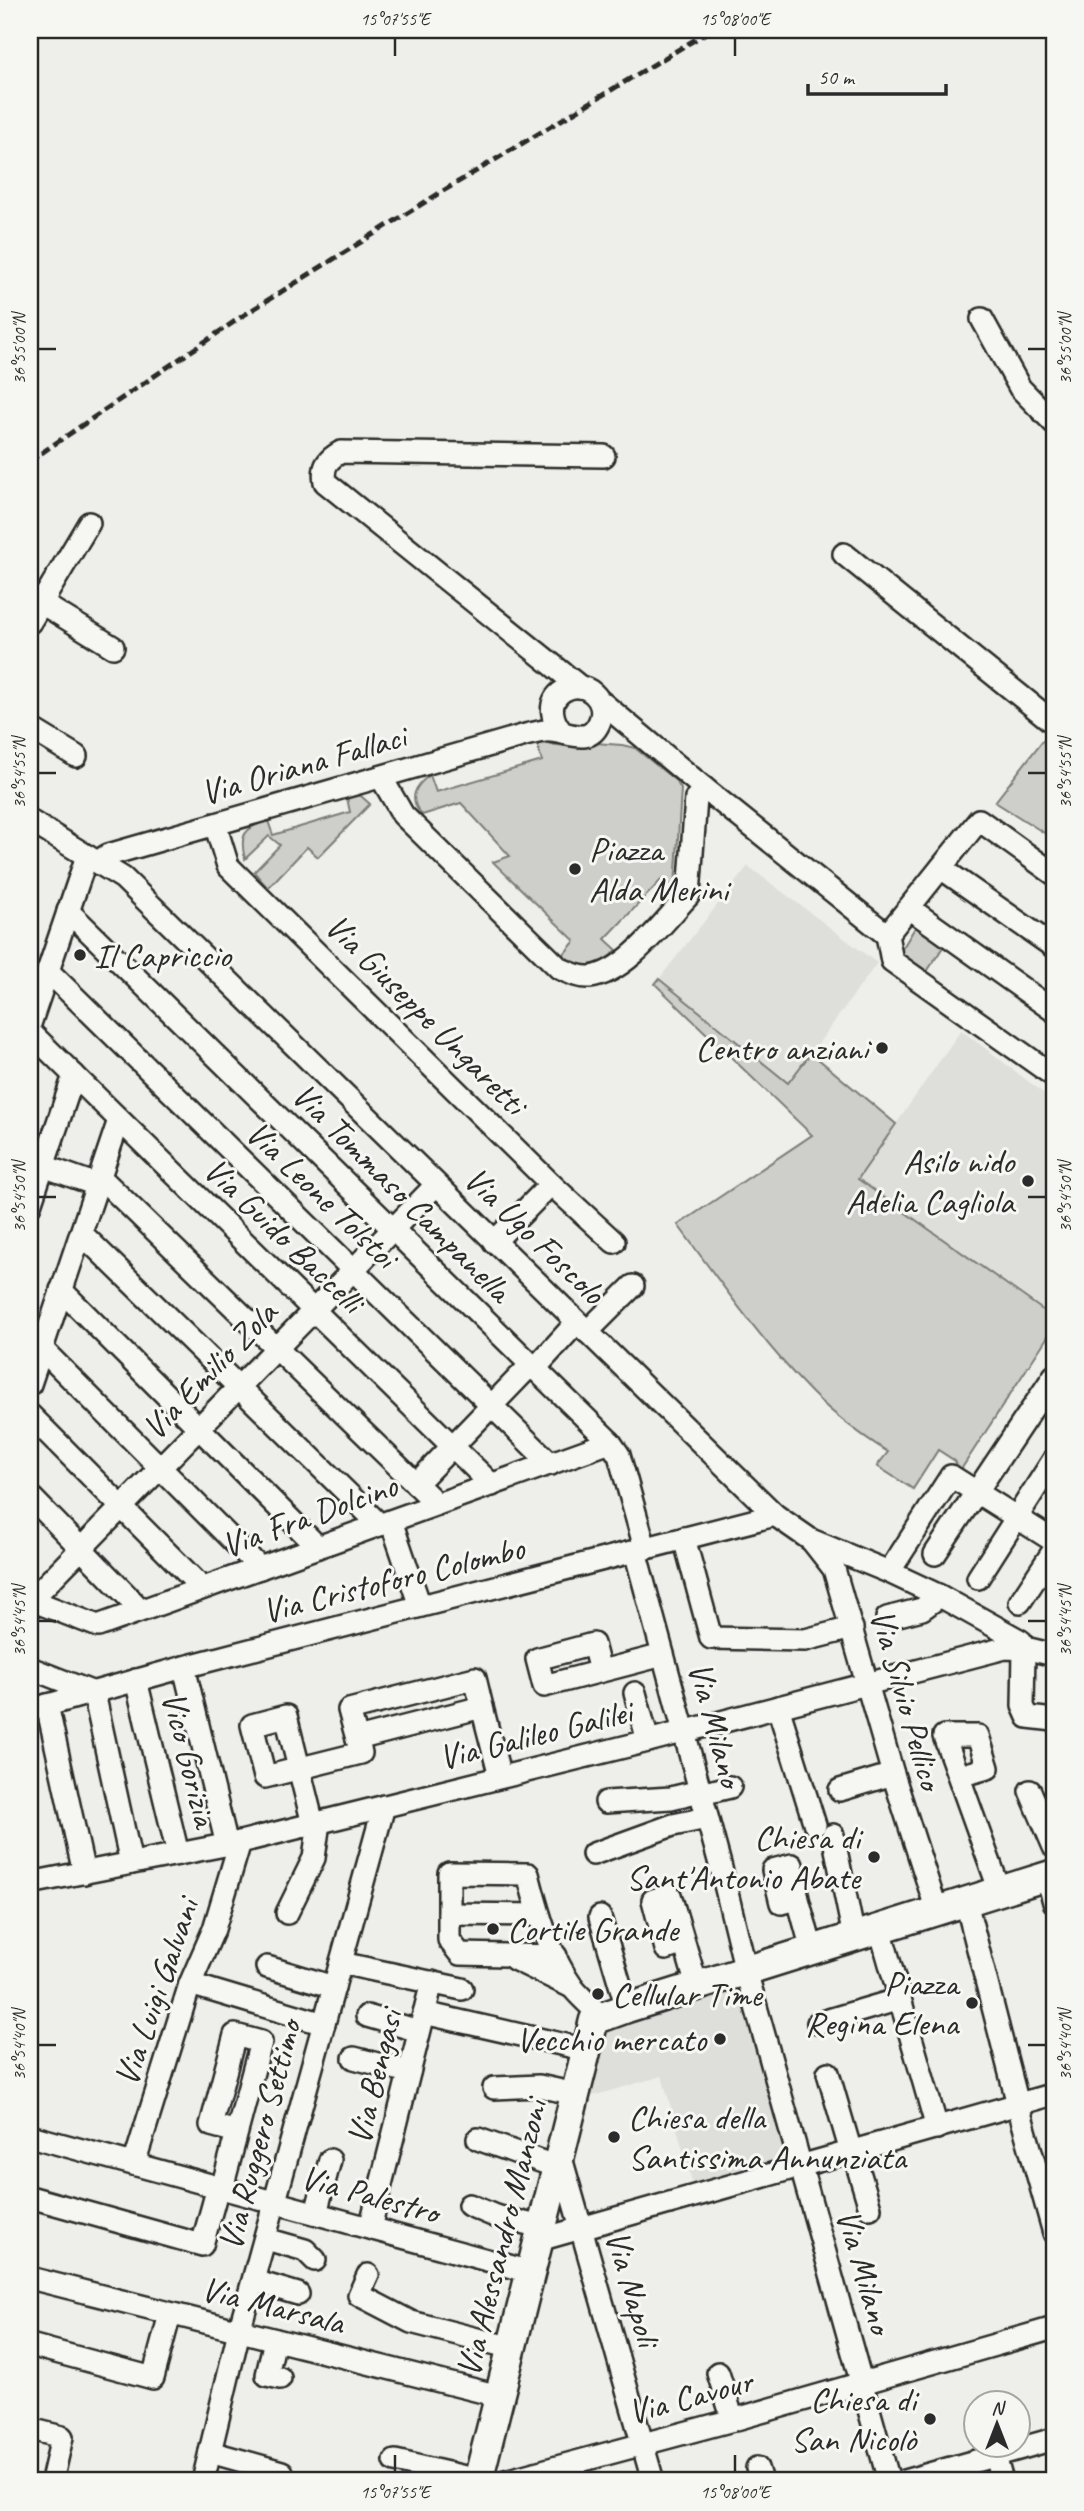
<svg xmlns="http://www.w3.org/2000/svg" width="1084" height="2511" viewBox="0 0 1084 2511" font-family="Caveat,sans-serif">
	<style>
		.built { fill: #dededb }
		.green { fill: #cececa; stroke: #7c7c7a; stroke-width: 2 }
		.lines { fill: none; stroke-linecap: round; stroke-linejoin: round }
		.minor-casing { stroke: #2b2b2b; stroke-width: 26 }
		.major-casing { stroke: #2b2b2b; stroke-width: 33 }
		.minor { stroke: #f6f6f2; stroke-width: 21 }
		.major { stroke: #f6f6f2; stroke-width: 28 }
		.rail { stroke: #2b2b2b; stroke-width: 5; stroke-dasharray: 10 5; stroke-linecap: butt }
		.ticks { fill: none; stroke: #2b2b2b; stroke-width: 2.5 }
		.poi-dot { fill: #2b2b2b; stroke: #f6f6f2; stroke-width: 2.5 }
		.labels { text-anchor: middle; stroke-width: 6; stroke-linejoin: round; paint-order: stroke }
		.street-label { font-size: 35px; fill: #2b2b2b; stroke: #f6f6f2 }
		.poi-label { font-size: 35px; fill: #2b2b2b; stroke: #f6f6f2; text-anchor: end }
		.neatline { fill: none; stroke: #2b2b2b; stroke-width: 2.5 }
		.ticks-label { font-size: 18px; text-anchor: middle; fill: #2b2b2b }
	</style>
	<rect width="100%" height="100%" fill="#eeeeea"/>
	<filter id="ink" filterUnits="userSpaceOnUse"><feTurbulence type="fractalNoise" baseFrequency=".0143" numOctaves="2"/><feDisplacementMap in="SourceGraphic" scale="14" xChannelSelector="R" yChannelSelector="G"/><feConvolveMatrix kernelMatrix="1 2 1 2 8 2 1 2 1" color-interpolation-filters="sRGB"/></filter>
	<g filter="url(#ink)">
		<g class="built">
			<polygon points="748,866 877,963 789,1084 659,979"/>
			<polygon points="961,1030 1054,1101 1054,1318 858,1179"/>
			<polygon points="737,1987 786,2159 693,2185 662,2076 589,2097 601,2031"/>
		</g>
		<g class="green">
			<polygon points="1050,734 1054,738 1054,839 995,802 1043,740"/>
			<path d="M537,743l41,4 17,-4 27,2 13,3 41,33 5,8 -6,99 -12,-10 -58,61 12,11c-17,17 -35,22 -54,5l12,-14 -82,-79 17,-6 -49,-53 -39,12c-14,-16 -8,-29 8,-40l6,17 106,-31z"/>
			<path d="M355,796h6l9,8 -52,53 -11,-10 -39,41 -14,-16 26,-27 -11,-9 -24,23c-6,-23 -1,-32 23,-38l5,14 77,-23 -3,-14z"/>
			<polygon points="916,926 945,944 926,973 899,954"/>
			<path d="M659,979l129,104 23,-30 85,71 -38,55 196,139v9l-94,144 -5,-10 -17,-11 -25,39 -36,-23 11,-14c-27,-17 -54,-37 -76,-59 -50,-51 -92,-111 -134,-168l134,-90 -157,-151z"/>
		</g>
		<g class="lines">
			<defs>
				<g id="minor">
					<polyline points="982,319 1020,388 1054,423"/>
					<polyline points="844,554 1054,723"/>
					<polyline points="30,596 113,647"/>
					<polyline points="30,622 89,523"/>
					<path d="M580,687l-255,-205c-3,-16 3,-23 16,-30l263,4"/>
					<polyline points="600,701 704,788 887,935"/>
					<polyline points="30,728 76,756"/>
					<path d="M381,777l22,38 156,153c9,4 20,10 31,9 36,-4 75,-57 99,-82l7,-97 8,-10"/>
					<polyline points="30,821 123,878 775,1515 811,1540 889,1572 940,1596 1021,1641 1024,1649 1023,1706 1028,1717 1054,1720"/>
					<polyline points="215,824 228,866 551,1184 494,1242"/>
					<path d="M97,862l11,-7 421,-121c7,-1 15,-4 22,-3 18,1 38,15 48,-8 11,-22 -14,-46 -36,-32 -16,10 -12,30 0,42"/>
					<polyline points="941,868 1054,947"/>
					<polyline points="909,908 1054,1011"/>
					<polyline points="68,911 610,1442 619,1455 645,1548"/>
					<polyline points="887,935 979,820 1054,874"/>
					<polyline points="887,935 892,961 1054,1076"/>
					<polyline points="48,971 551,1464"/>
					<polyline points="30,1024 87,856"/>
					<polyline points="30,1032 492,1485"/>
					<polyline points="32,1162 97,1185"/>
					<polyline points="100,1177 437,1504"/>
					<polyline points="551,1184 614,1242"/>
					<polyline points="30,1205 74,1075"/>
					<polyline points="81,1233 380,1525"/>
					<polyline points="61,1290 318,1547"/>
					<polyline points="587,1332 633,1286"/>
					<polyline points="42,1349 260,1568"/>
					<polyline points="30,1384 119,1120"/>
					<polyline points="30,1415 202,1588"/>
					<polyline points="416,1484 524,1372 539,1364 577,1322"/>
					<polyline points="30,1496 141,1610"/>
					<polyline points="391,1521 420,1606"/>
					<polyline points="684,1538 711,1638 805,1640 852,1628"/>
					<polyline points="812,1541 834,1569 893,1774 937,1911"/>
					<polyline points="635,1551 721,1868 746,1971 889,2481"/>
					<polyline points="935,1554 1054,1376"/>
					<polyline points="889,1572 951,1476 1054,1541"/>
					<polyline points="978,1578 1054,1459"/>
					<polyline points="31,1600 98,1626 610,1442"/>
					<polyline points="30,1601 436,1185"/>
					<polyline points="1020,1602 1054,1550"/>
					<polyline points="887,1618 922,1609 940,1596"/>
					<polyline points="184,1667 227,1845"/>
					<polyline points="30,1668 94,1693 131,1863"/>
					<polyline points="600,1671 593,1644 537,1659 544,1686 663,1655"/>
					<polyline points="136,1680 178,1854"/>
					<polyline points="635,1693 648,1741"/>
					<polyline points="47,1705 84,1873"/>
					<polyline points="778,1707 815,1825"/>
					<polyline points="30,1710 184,1667 775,1515"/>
					<polyline points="357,1739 349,1710 475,1678 482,1707"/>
					<polyline points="959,1776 988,1768 978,1736 944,1736 1000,1891"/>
					<polyline points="840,1790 893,1774"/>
					<polyline points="1030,1791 1054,1847"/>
					<polyline points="701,1794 730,1787"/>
					<polyline points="606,1802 671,1798 700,1791"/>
					<path d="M313,1824l-27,-108 -34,9 13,52c32,-8 64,-16 96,-24l-4,-14 125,-32 18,70"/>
					<polyline points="833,1835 854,1937"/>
					<polyline points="593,1854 673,1825 707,1818"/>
					<polyline points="1047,1876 1054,1902"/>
					<polyline points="30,1883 240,1842 648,1741 1005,1648 1029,1649 1054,1655"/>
					<polyline points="798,1899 781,1903 773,1870 792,1865 798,1899 812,1950"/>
					<polyline points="966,1902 1021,2116 1054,2233"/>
					<polyline points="287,1913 314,1858 319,1822"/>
					<polyline points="449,1914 539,1915"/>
					<polyline points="600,1917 627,2008"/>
					<polyline points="880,1929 937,2128"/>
					<polyline points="684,1943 666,1949 653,1900 670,1895 697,1986"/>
					<path d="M556,1956l-96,-2 -11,-14v-67l79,1c10,39 22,82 45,114 8,10 19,19 28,28"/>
					<polyline points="514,1959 572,1987"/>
					<polyline points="341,1963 462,1989"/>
					<polyline points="267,1967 334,1987"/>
					<polyline points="190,1984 324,2024"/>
					<polyline points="424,2013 587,2050"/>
					<polyline points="367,2016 419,2031"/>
					<polyline points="818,2023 900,1999"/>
					<polyline points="354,2058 409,2072"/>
					<polyline points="828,2073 851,2152"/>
					<polyline points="494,2088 539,2086 575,2094"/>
					<polyline points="30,2136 531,2272"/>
					<polyline points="478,2139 557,2167"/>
					<polyline points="853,2151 870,2208"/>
					<polyline points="560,2154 653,2481"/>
					<polyline points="134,2164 190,1984 214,1929 240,1842"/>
					<polyline points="222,2188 261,2042 235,2035 211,2125 237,2132"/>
					<polyline points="30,2197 202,2245 218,2187"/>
					<polyline points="469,2205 495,2216 542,2227"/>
					<polyline points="316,2213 330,2160"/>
					<polyline points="370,2228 432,1982"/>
					<polyline points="266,2239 305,2250 315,2260"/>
					<polyline points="539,2240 1054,2094"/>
					<polyline points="368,2275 359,2295 411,2322 512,2348"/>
					<polyline points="30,2278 499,2396"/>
					<polyline points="254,2281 298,2294"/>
					<polyline points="275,2340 267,2375 280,2378"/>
					<polyline points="30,2345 153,2378 170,2314"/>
					<polyline points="718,2373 733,2420"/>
					<polyline points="30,2429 62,2437 52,2481"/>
					<polyline points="210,2452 282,2472"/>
					<polyline points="995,2456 1002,2481"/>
					<polyline points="395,2461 478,2480"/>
					<polyline points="757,2468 761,2481"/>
					<polyline points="203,2481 239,2331 384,1806"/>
					<polyline points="505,2481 733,2420 1054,2328"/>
					<polyline points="904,2481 1054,2439"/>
				</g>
				<polyline id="major" points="478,2481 594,2020 627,2008 1054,1874"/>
			</defs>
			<use href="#minor" class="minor-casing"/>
			<use href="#major" class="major-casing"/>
			<use href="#minor" class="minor"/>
			<use href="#major" class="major"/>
			<polyline class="rail" points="30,463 37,456 244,315 438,194 711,30"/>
		</g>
	</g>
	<path class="ticks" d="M395,38v18M735,38v18M38,349h18M1028,349h18M38,773h18M1028,773h18M38,1197h18M1028,1197h18M38,1621h18M1028,1621h18M38,2045h18M1028,2045h18M395,2455v17M735,2455v17"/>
	<g class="poi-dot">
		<circle cx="575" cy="869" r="7"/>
		<circle cx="80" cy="955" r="7"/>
		<circle cx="882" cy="1048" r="7"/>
		<circle cx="1028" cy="1181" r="7"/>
		<circle cx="874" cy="1857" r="7"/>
		<circle cx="493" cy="1929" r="7"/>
		<circle cx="598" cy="1994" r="7"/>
		<circle cx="972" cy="2003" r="7"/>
		<circle cx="720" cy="2039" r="7"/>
		<circle cx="614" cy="2137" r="7"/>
		<circle cx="930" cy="2419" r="7"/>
	</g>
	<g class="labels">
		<g class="street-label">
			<text transform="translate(303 764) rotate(-16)" y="12">Via Oriana Fallaci</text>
			<text transform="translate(426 1014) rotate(45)" y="12">Via Giuseppe Ungaretti</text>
			<text transform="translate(402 1192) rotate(45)" y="12">Via Tommaso Campanella</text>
			<text transform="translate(322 1194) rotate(44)" y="12">Via Leone Tolstoi</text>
			<text transform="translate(284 1235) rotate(44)" y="12">Via Guido Baccelli</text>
			<text transform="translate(535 1235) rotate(44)" y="12">Via Ugo Foscolo</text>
			<text transform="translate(209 1370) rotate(-46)" y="12">Via Emilio Zola</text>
			<text transform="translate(309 1515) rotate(-20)" y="12">Via Fra Dolcino</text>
			<text transform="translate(393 1579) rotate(-14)" y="12">Via Cristoforo Colombo</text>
			<text transform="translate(907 1699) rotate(74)" y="12">Via Silvio Pellico</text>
			<text transform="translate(716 1724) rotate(75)" y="12">Via Milano</text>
			<text transform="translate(535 1734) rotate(-14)" y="12">Via Galileo Galilei</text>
			<text transform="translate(190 1759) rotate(76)" y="12">Vico Gorizia</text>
			<text transform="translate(156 1992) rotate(-71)" y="12">Via Luigi Galvani</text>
			<text transform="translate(374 2077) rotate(-76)" y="12">Via Bengasi</text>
			<text transform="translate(259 2135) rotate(-75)" y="12">Via Ruggero Settimo</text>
			<text transform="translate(370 2194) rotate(15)" y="12">Via Palestro</text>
			<text transform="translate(501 2238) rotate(-76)" y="12">Via Alessandro Manzoni</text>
			<text transform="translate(865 2271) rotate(74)" y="12">Via Milano</text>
			<text transform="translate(633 2288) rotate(74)" y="12">Via Napoli</text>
			<text transform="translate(273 2305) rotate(14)" y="12">Via Marsala</text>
			<text transform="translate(690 2396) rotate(-15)" y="12">Via Cavour</text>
		</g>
		<g class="poi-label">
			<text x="589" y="861" text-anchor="start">Piazza<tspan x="589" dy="40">Alda Merini</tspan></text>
			<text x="94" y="967" text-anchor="start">Il Capriccio</text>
			<text x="868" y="1060">Centro anziani</text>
			<text x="1014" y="1173">Asilo nido<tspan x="1014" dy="40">Adelia Cagliola</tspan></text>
			<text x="860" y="1849">Chiesa di<tspan x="860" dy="40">Sant'Antonio Abate</tspan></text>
			<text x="507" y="1941" text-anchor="start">Cortile Grande</text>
			<text x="958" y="1995">Piazza<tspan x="958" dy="40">Regina Elena</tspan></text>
			<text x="612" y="2006" text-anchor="start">Cellular Time</text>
			<text x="706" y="2051">Vecchio mercato</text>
			<text x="628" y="2129" text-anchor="start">Chiesa della<tspan x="628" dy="40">Santissima Annunziata</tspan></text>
			<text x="916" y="2411">Chiesa di<tspan x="916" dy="40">San Nicolò</tspan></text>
		</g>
	</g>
	<rect width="1084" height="2511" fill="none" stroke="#f6f6f2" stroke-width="77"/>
	<g transform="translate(997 2424)"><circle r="33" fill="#f6f6f2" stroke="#a5a5a2" stroke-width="2"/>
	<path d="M0-5L12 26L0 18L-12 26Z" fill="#2b2b2b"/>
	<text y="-10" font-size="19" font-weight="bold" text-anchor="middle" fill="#2b2b2b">N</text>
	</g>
	<path d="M808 84v10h138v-10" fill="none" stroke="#2b2b2b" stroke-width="3.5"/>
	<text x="818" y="84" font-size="21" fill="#2b2b2b" stroke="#f6f6f2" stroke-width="5" paint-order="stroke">50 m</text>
	<rect x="38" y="38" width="1008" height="2434" class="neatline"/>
	<g class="ticks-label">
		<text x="395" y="25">15°07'55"E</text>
		<text x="735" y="25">15°08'00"E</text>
		<text transform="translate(19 349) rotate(-90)" y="6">36°55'00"N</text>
		<text transform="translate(1065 349) rotate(-90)" y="6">36°55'00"N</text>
		<text transform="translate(19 773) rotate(-90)" y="6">36°54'55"N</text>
		<text transform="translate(1065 773) rotate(-90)" y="6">36°54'55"N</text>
		<text transform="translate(19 1197) rotate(-90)" y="6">36°54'50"N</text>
		<text transform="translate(1065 1197) rotate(-90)" y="6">36°54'50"N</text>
		<text transform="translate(19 1621) rotate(-90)" y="6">36°54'45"N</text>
		<text transform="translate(1065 1621) rotate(-90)" y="6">36°54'45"N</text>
		<text transform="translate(19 2045) rotate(-90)" y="6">36°54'40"N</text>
		<text transform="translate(1065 2045) rotate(-90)" y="6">36°54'40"N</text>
		<text x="395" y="2498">15°07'55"E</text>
		<text x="735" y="2498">15°08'00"E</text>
	</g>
</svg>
